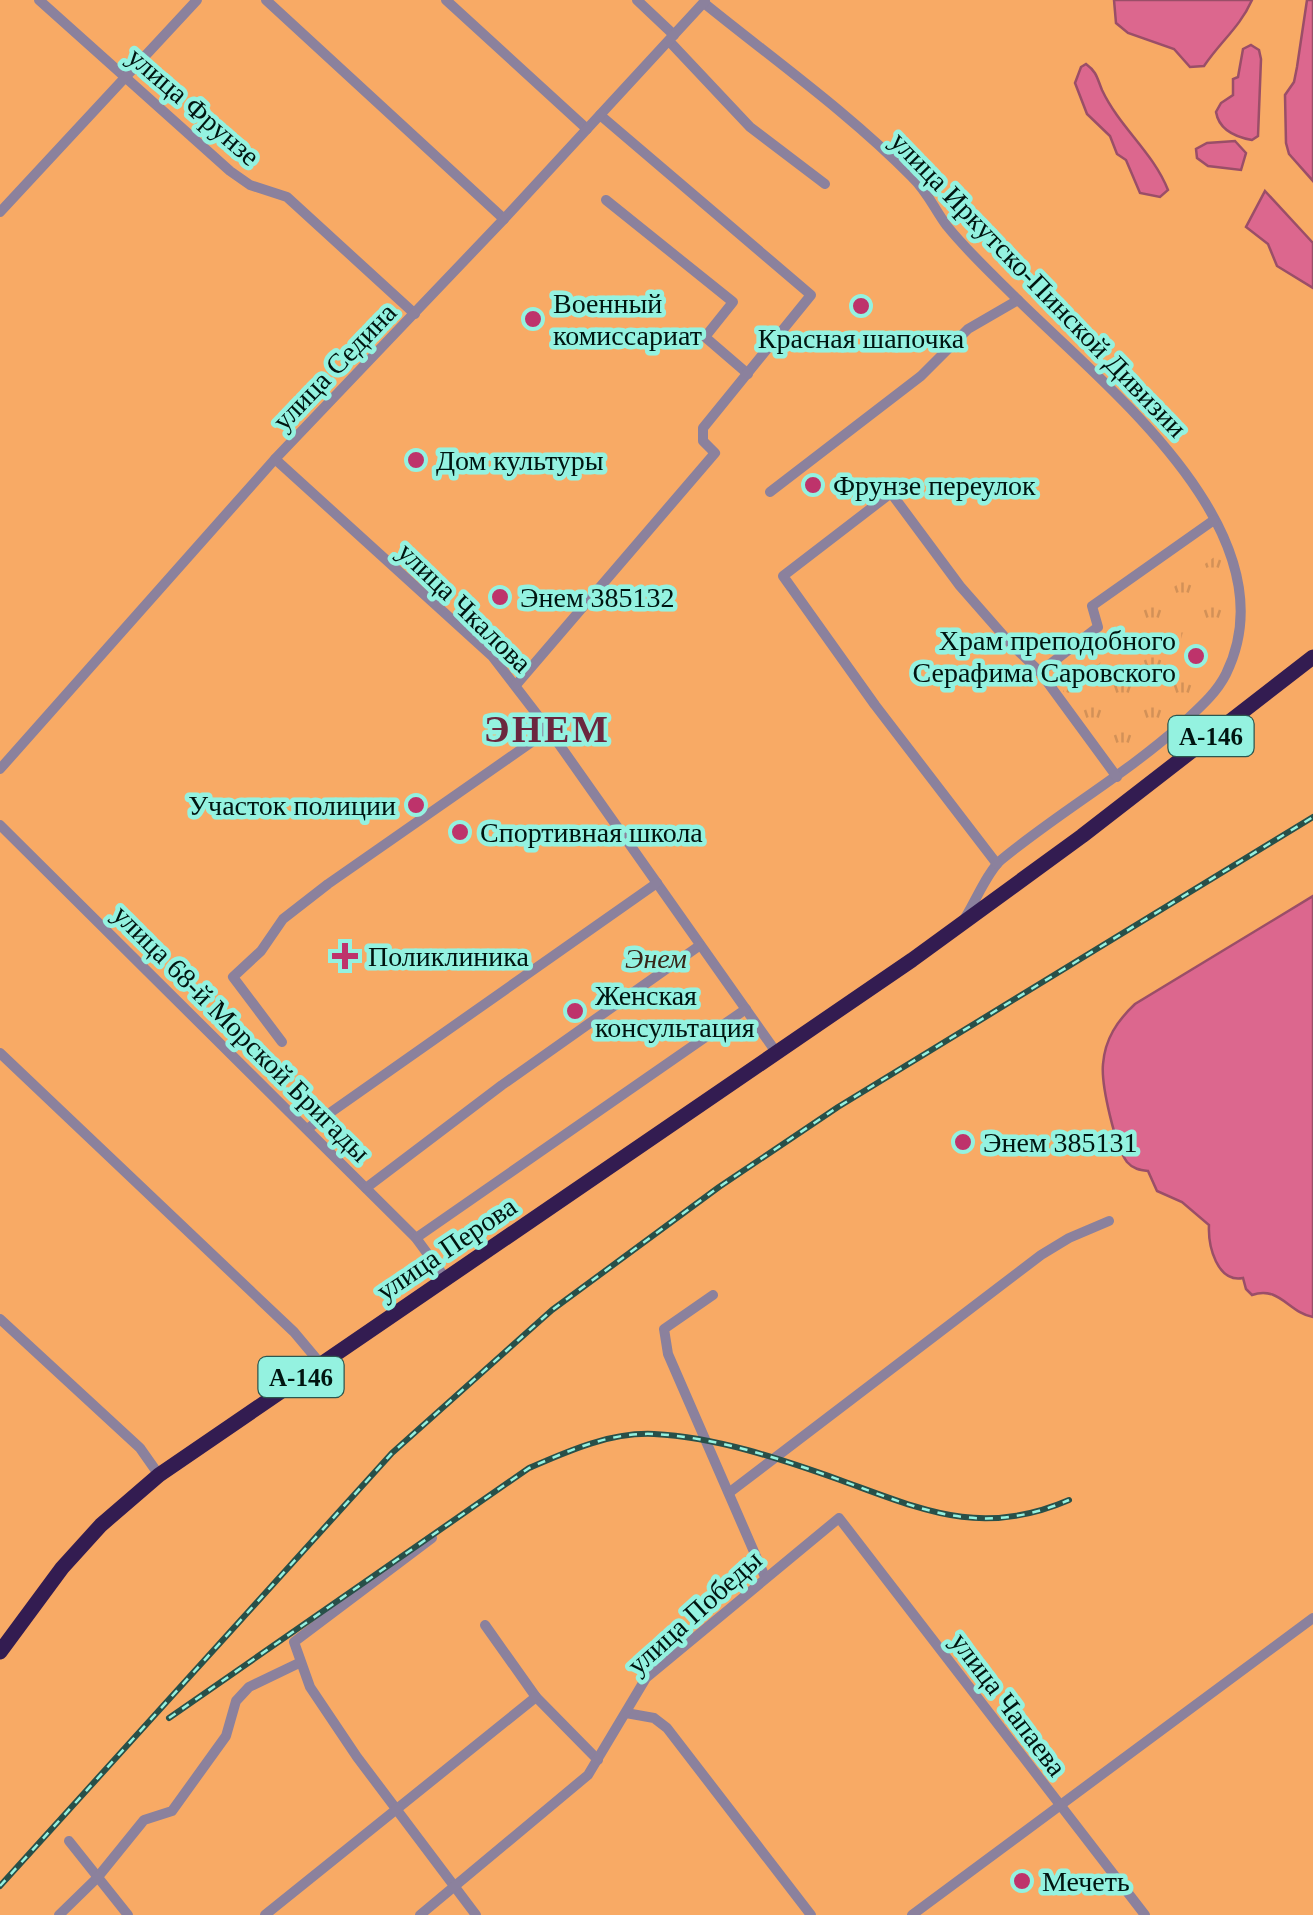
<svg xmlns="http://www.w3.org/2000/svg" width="1313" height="1915" viewBox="0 0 1313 1915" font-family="'Times New Roman',serif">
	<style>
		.green { fill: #f8aa65 }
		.park { fill: url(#park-tufts) }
		.water { fill: #dc678e; stroke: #9a4e68; stroke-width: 2.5 }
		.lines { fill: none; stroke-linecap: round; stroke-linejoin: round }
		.minor { stroke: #8b819d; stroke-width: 10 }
		.highway { stroke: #331c51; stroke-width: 15 }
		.rail-casing { stroke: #285049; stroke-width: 6 }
		.rail { stroke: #94f2e0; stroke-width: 2.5; stroke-dasharray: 8; stroke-linecap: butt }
		.poi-dot { fill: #be336b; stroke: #94f2e0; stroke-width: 4 }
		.labels { text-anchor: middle; stroke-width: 9; stroke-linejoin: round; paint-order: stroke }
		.shield { fill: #94f2e0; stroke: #2c574f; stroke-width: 2.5 }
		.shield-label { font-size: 25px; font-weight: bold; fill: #001511 }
		.street-label { font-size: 28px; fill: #001511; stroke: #94f2e0 }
		.poi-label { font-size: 28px; fill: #001511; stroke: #94f2e0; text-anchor: start }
		.park-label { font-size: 28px; font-style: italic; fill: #372517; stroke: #94f2e0 }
		.district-label { font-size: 38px; font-weight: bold; letter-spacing: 2.5px; fill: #6b273f; stroke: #94f2e0 }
	</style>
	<defs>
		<pattern id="park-tufts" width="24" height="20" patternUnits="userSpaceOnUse" patternTransform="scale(2.5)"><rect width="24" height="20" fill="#f8aa65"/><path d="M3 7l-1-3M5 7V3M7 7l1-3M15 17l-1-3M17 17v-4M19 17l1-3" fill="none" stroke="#d39157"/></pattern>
	</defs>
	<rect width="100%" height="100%" fill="#94f2e0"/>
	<rect class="green" x="0" y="0" width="1313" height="1915"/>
	<path class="park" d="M1221,552c11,32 14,58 10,92l-48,-12 -10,35 35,26 -88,76 -57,-78 62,-47 -9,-14z"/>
	<g class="water">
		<path d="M1114,0h138c-12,27 -31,41 -48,66l-14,1 -16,-18 -46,-16 -12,-10z"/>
		<polygon points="1307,0 1313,0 1313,181 1289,154 1286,143 1285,95 1294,82 1297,67"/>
		<path d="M1251,45l8,5 2,9 -3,77 -6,4c-17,-3 -33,-10 -36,-28l5,-9 12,-8v-16l5,-2 5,-28z"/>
		<path d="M1086,64c11,8 11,14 16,26 18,38 51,62 66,100l-8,7 -20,-4 -14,-33 -9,-6 -7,-18 -23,-22 -12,-31 6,-16z"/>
		<polygon points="1235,141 1246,153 1241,170 1208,166 1197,158 1196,149 1207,143"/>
		<polygon points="1265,191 1313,243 1313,288 1277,266 1268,244 1246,227"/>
		<path d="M1313,896v421c-24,-4 -34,-32 -61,-22l-6,-6 -3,-11c-26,5 -35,-32 -34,-53l-27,-23 -25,-11 -9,-20c-8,-1 -15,-2 -21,-9 -12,-16 -26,-77 -24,-98 2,-25 14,-43 32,-60z"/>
	</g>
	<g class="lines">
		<g class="minor">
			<polyline points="39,0 230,171 250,185 287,197 415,314"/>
			<polyline points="266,0 504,219"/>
			<polyline points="446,0 587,129"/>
			<polyline points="637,0 674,35"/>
			<path d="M704,3c69,56 145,110 208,174 15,14 23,33 35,49 20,25 45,48 68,71 85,85 281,235 211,377 -10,20 -28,35 -44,50 -57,51 -123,88 -181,136 -13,11 -26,42 -36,58"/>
			<polyline points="669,41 750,127 825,184"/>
			<polyline points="606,200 733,302 705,337 748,374"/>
			<polyline points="0,212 197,0"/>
			<polyline points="275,459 492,656 549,730 776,1052"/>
			<polyline points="770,492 921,376 968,329 1018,300"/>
			<polyline points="1040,672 1098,627 1092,606 1214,520"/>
			<polyline points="516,685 715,453 703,441 703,428 811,295 600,115"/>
			<polyline points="0,769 275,459 504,219 705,1"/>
			<polyline points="0,825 416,1238 446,1279"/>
			<polyline points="997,864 875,705 783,576 891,493 960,586 1010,643 1040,672 1117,777"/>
			<polyline points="282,1042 233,977 261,951 283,919 328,884 549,730"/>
			<polyline points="0,1053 294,1332 320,1363"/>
			<polyline points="307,1129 657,883"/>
			<polyline points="366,1188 502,1085 699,946"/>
			<polyline points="416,1238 746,1009"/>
			<polyline points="713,1295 664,1329 668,1354 765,1577"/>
			<polyline points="0,1319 140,1448 159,1475"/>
			<polyline points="730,1492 1041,1255 1069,1238 1109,1221"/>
			<polyline points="432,1538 294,1642 310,1687 357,1757 476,1915"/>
			<polyline points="485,1625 536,1697 598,1760"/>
			<polyline points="626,1713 654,1718 667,1728 811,1915"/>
			<polyline points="69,1841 128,1915"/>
			<polyline points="59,1915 97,1878 144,1820 172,1811 226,1736 236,1701 249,1687 299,1663"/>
			<polyline points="265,1915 536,1697"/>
			<polyline points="420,1915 588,1775 646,1678 839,1518 1145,1915"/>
			<polyline points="912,1915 1313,1618"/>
		</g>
		<polyline class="highway" points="0,1652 62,1568 101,1525 159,1475 912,960 1082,836 1313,657"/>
		<defs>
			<g id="rail">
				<path d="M169,1718l360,-250c39,-17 81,-36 125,-34 62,3 127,25 186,46 83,30 141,58 229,20"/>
				<polyline points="0,1886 392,1453 552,1310 719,1187 838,1107 1313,817"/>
			</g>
		</defs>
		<use href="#rail" class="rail-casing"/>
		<use href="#rail" class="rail"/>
	</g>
	<g class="poi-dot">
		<circle cx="861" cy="306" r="10"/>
		<circle cx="533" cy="319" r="10"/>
		<circle cx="416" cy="460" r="10"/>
		<circle cx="813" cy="485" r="10"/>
		<circle cx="500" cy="597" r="10"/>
		<circle cx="1196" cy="656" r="10"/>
		<circle cx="416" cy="805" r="10"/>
		<circle cx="460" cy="832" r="10"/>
		<path d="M340 941h10v10h10v10h-10v10h-10v-10h-10v-10h10z"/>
		<circle cx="575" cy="1011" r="10"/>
		<circle cx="963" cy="1142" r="10"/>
		<circle cx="1022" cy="1881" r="10"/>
	</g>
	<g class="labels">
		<g class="shield">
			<rect x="1168.5" y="716" width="85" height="40" rx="8"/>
			<rect x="258.5" y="1357" width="85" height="40" rx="8"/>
		</g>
		<g class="shield-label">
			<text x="1211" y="745">А-146</text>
			<text x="301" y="1386">А-146</text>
		</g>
		<g class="street-label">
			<text transform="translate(194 106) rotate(41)" y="10">улица Фрунзе</text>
			<text transform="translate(1039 284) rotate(46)" y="10">улица Иркутско-Пинской Дивизии</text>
			<text transform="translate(334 366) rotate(-46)" y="10">улица Седина</text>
			<text transform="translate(465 607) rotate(44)" y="10">улица Чкалова</text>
			<text transform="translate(242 1033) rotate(45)" y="10">улица 68-й Морской Бригады</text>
			<text transform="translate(446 1248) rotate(-34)" y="10">улица Перова</text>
			<text transform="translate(694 1612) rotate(-42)" y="10">улица Победы</text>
			<text transform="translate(1009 1704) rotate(53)" y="10">улица Чапаева</text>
		</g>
		<g class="poi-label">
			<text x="553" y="313">Военный<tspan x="553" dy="32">комиссариат</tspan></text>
			<text x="861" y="348" text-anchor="middle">Красная шапочка</text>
			<text x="436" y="470">Дом культуры</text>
			<text x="833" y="495">Фрунзе переулок</text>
			<text x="520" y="607">Энем 385132</text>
			<text x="1176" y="650" text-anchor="end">Храм преподобного<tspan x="1176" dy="32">Серафима Саровского</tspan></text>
			<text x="396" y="815" text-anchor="end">Участок полиции</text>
			<text x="480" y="842">Спортивная школа</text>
			<text x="368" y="966">Поликлиника</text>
			<text x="595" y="1005">Женская<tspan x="595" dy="32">консультация</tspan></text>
			<text x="983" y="1152">Энем 385131</text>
			<text x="1042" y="1891">Мечеть</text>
		</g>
		<g class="park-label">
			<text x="656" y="968">Энем</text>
		</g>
		<g class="district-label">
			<text x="547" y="742">ЭНЕМ</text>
		</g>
	</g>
</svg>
